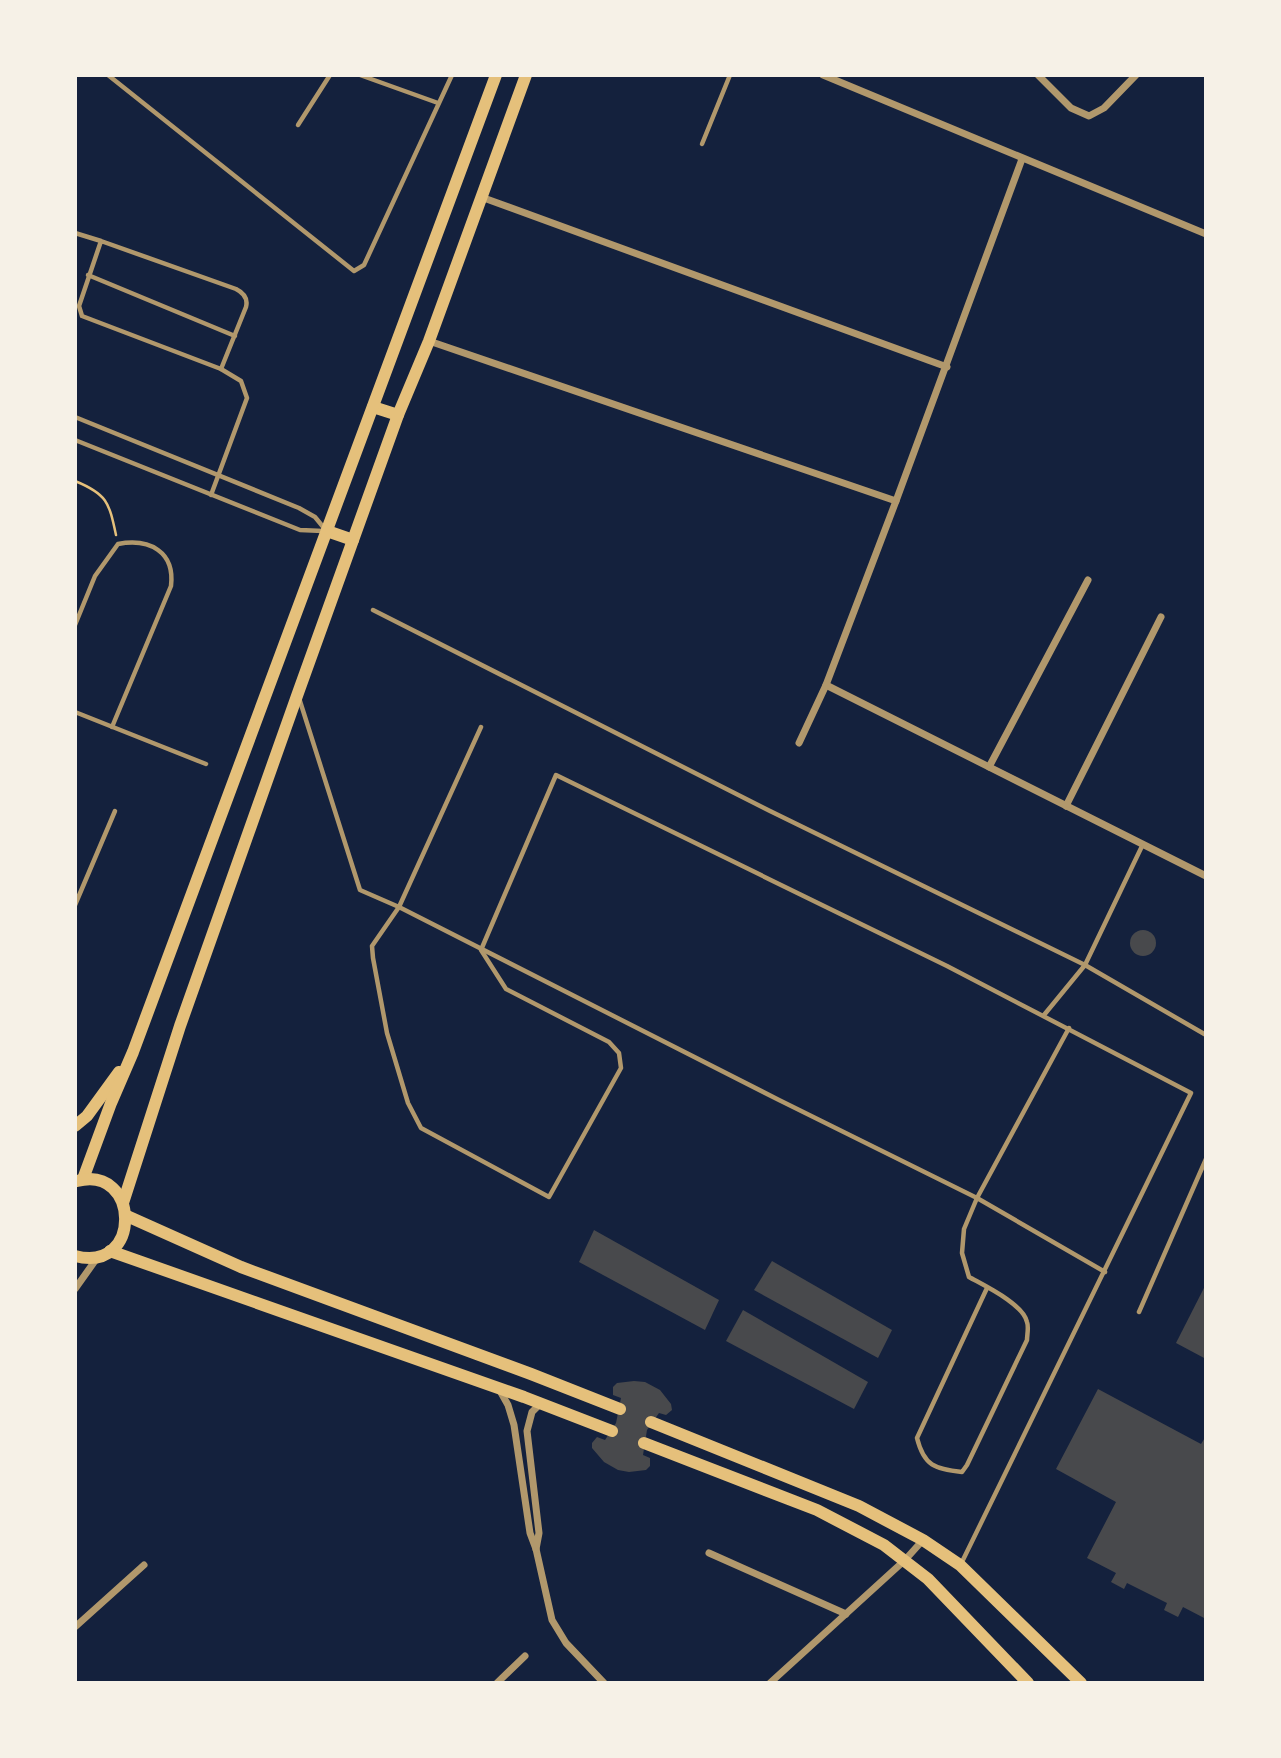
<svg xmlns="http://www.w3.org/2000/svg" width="1281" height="1758" viewBox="0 0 1281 1758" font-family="'Work Sans',sans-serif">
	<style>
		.building { fill: #48494c }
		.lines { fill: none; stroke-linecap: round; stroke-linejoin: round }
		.path { stroke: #e5c07b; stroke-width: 2.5 }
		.service { stroke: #b1986c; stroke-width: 4.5 }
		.minor { stroke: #b1986c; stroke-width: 7 }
		.secondary { stroke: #e5c07b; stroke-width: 12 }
	</style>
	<rect width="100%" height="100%" fill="#14213d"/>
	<g class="building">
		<circle cx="1143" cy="943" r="13"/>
		<polygon points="594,1230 719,1300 705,1330 579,1262"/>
		<polygon points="772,1261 892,1330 878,1358 754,1290"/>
		<polygon points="1206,1284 1206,1359 1176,1343"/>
		<polygon points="743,1310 868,1382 854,1409 726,1341"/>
		<polygon points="634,1381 645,1382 660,1390 671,1404 672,1410 666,1415 659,1413 647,1430 643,1455 650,1458 650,1466 646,1470 629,1472 618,1470 604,1462 592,1448 592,1443 597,1437 605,1440 616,1423 621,1398 613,1395 613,1387 617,1383"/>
		<polygon points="1098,1389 1201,1444 1206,1436 1206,1619 1183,1607 1178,1617 1164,1610 1167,1603 1127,1583 1124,1589 1111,1582 1116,1573 1087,1558 1116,1502 1056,1469"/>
	</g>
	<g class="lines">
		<path class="path" d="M75,481c32,13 34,21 41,54"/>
		<g class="service">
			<polyline points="108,75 354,271 364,265 452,75"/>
			<polyline points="360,75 438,103"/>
			<polyline points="298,125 330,75"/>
			<polyline points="702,144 730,75"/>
			<path d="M75,233l26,8 135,48c8,4 12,10 10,18l-25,62 -139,-53 -3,-10 22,-65"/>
			<polyline points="88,275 235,336"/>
			<polyline points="75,417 299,508 315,517 324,528"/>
			<polyline points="75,440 300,530 323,531"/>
			<polyline points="211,495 247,398 241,381 221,369"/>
			<polyline points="373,610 770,811 1085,965 1206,1035"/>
			<path d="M75,625l20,-49 23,-32c32,-6 57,8 53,42l-59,141"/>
			<polyline points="299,698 360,890 399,907 779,1100 977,1198 1105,1272"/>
			<polyline points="75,712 206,764"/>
			<polyline points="481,727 399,907 372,946 373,958 387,1033 408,1103 421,1128 549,1197 621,1068 619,1053 609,1042 506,989 481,950 556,775 947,966 1191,1093 961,1564"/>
			<polyline points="75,905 115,811"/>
			<polyline points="1044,1015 1085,965 1143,844"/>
			<path d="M987,1288l-70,150c7,28 18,31 45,34l5,-7 60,-125c0,-5 2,-13 0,-18 -4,-18 -42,-36 -58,-45l-7,-24 2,-24 13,-31 92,-170"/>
			<polyline points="1139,1312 1206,1159"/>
		</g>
		<g class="minor">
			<polyline points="823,75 1206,234"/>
			<polyline points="1038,75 1071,108 1089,116 1104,108 1136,75"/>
			<polyline points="481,197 947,367"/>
			<polyline points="429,341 896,501"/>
			<polyline points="826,685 1206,876"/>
			<polyline points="799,743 826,685 896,501 1022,159"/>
			<polyline points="989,767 1088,580"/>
			<polyline points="1066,806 1161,617"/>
			<polyline points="75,1289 97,1258"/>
			<polyline points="499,1389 508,1405 514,1425 530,1533 536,1549 552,1620 566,1643 604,1683"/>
			<polyline points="536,1549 539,1533 527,1431 532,1412 541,1403"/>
			<polyline points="709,1553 846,1614"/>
			<polyline points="75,1627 144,1565"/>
			<polyline points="497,1683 525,1656"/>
			<polyline points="770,1683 905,1560 923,1540"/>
		</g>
		<g class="secondary">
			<polyline points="373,407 398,415"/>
			<polyline points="327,531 353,540"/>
			<polyline points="75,1126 87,1116 119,1072"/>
			<polyline points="83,1179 111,1103 133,1052 496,75"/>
			<polyline points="123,1203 180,1026 298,693 398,415 429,341 526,75"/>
			<polyline points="127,1216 241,1267 531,1374 620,1409"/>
			<polyline points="110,1251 524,1397 612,1431"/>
			<path d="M75,1256c68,18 65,-92 2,-75"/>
			<polyline points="651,1422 859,1506 923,1540 960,1565 1081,1683"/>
			<polyline points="644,1443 817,1510 884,1545 928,1579 1028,1683"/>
		</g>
	</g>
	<rect width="1281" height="1758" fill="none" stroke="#f6f1e7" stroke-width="154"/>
</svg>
